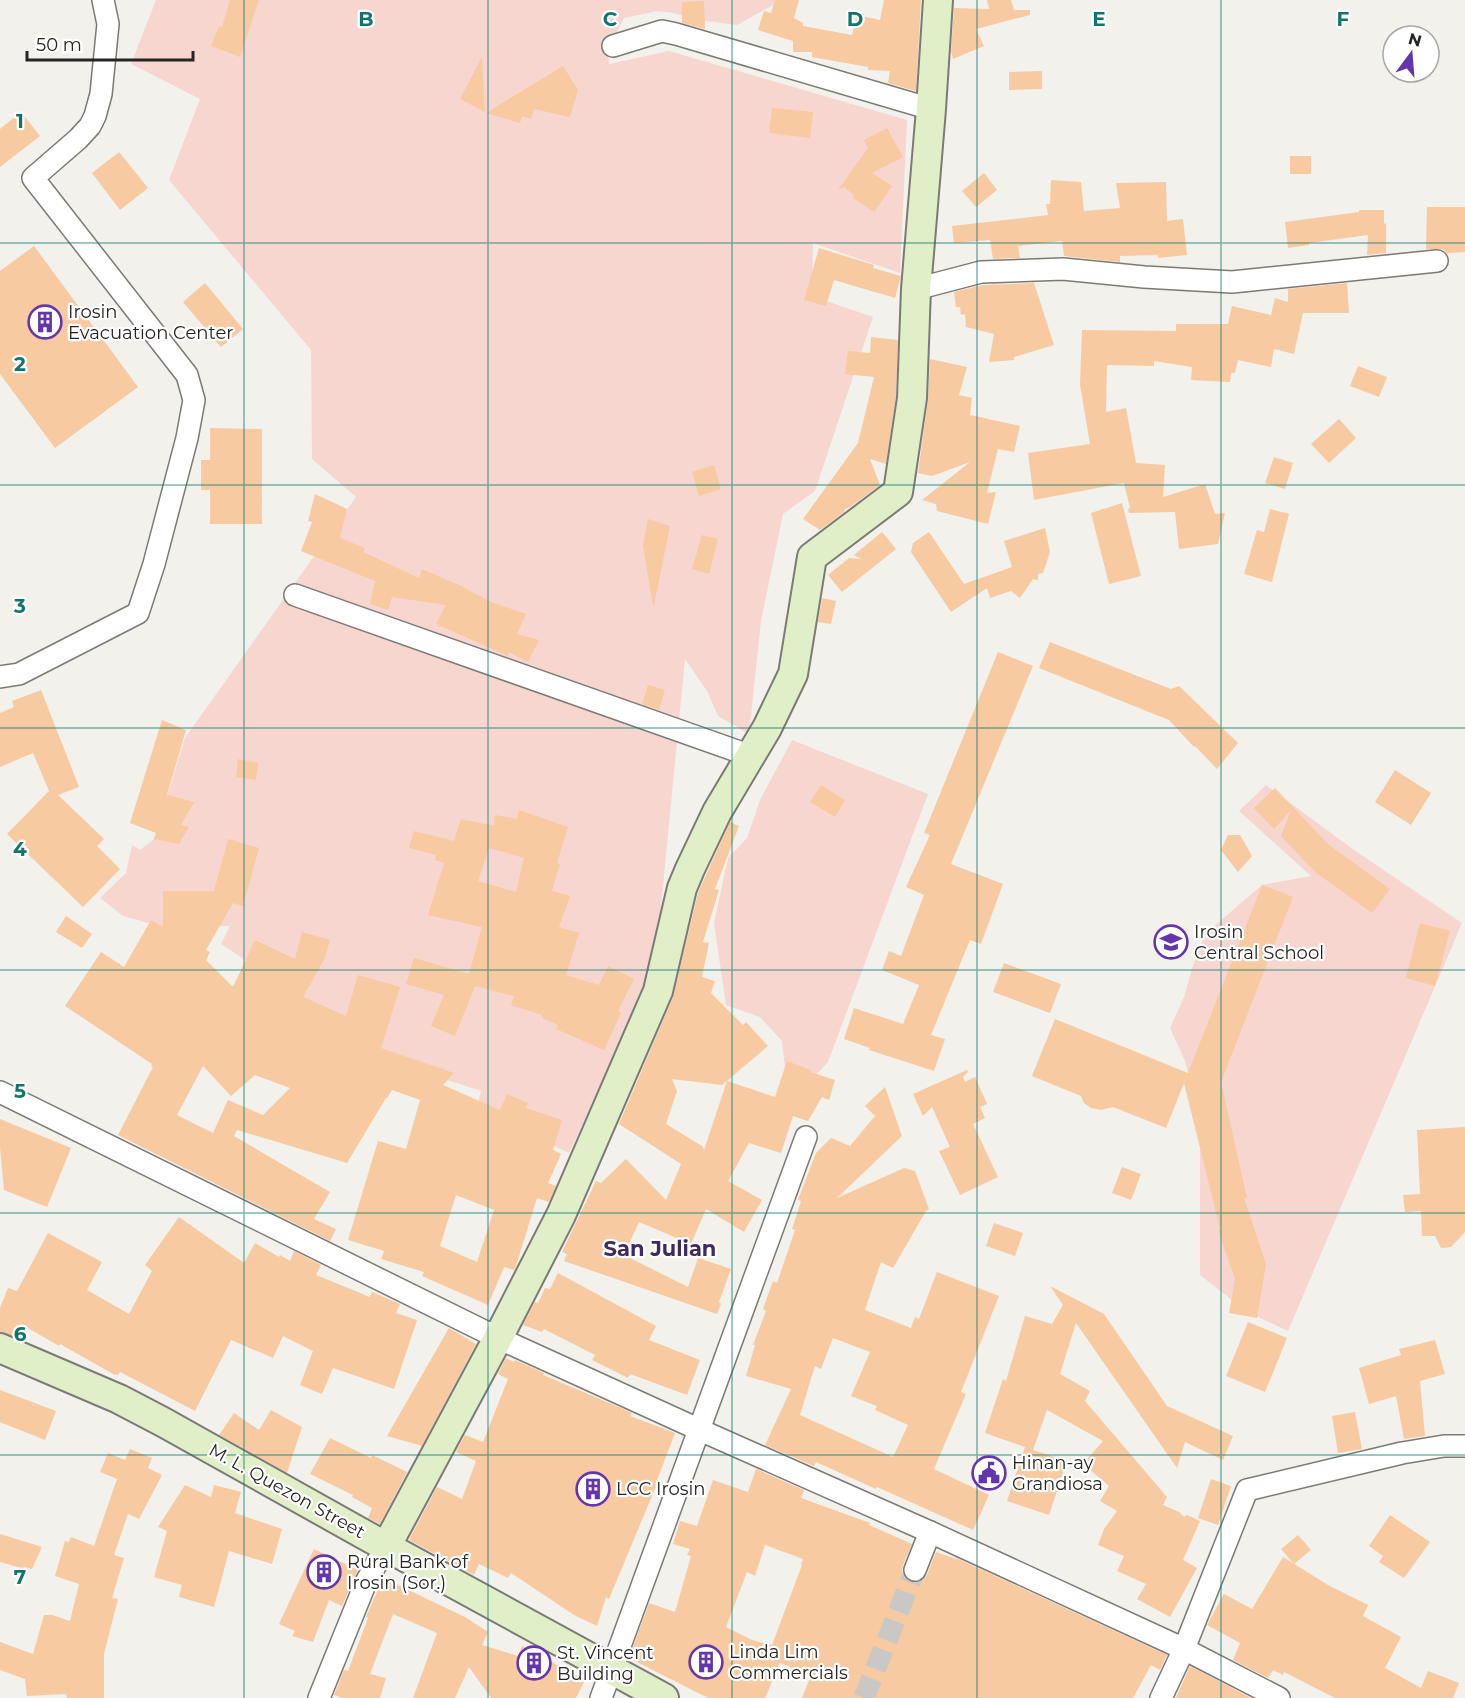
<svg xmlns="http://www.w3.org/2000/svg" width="1465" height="1698" viewBox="0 0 1465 1698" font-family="Montserrat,sans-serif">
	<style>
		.green { fill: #f7d6cf }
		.building { fill: #f7caa1; fill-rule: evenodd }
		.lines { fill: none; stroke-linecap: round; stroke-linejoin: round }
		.street-tunnel { stroke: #c9c8c4; stroke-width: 21; stroke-dasharray: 21 10; stroke-linecap: butt }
		.street-casing { stroke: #7b7a75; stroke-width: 24 }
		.secondary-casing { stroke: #7b7a75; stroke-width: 32 }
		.street { stroke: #fff; stroke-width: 21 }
		.secondary { stroke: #e0efc8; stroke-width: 28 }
		.grid { fill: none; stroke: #0f766e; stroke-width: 1.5; stroke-opacity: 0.55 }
		.labels { text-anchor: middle; stroke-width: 4.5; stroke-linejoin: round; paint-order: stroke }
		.poi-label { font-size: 18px; fill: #262523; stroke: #fff; text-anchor: start }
		.street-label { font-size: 18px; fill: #262523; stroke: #fff }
		.quarter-label { font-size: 21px; font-weight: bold; fill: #3e2a65; stroke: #fff }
		.grid-label { font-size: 20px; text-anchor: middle; font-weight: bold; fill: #0f766e; stroke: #fff; stroke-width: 4.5; stroke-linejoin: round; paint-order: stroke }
	</style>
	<rect width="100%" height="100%" fill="#f2f1ec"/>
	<g class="green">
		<polygon points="156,0 782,0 737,25 692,19 674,13 658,11 624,18 608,49 609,64 669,51 907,120 900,273 813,243 812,296 873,317 815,491 783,514 761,621 749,734 718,716 707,691 685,659 657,948 641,999 569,1153 476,1110 481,1091 335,1043 312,1004 221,944 230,926 162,927 123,916 100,898 126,873 132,845 140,850 154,839 185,738 356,497 312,459 311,350 169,180 200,99 131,64"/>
		<polygon points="792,740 928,794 828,1062 811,1080 785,1068 782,1041 760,1017 726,1005 714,923 728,858 747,838 760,800"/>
		<polygon points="1266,785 1354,850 1462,923 1288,1331 1246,1311 1200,1275 1200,1121 1185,1061 1170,1028 1184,997 1193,965 1205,934 1262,885 1311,876 1239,811"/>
	</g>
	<g class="building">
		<polygon points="230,0 259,0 240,57 211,46 219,26 222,27"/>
		<polygon points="775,0 799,0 794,18 803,23 803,26 852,35 857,15 880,20 884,0 921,0 916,91 888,83 890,71 868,70 868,67 812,57 812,52 793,52 793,41 758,30 764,11 771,13"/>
		<polygon points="987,0 1011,0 1014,10 1030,10 1030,15 976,29 984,46 953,59 951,51 954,8 989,9"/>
		<polygon points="704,1 705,29 682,23 682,2"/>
		<polygon points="482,57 485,112 460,99"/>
		<polygon points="563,66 578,90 570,117 534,109 531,119 522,116 520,123 486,113"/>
		<polygon points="1042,71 1042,89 1009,90 1009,72"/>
		<polygon points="772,108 813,112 810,138 769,133"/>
		<polygon points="21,112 40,136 0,167 0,129"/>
		<polygon points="887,128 903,157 872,173 892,186 874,212 853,198 854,195 844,187 838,190 868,148 864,140"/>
		<polygon points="119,152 148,188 120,210 92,173"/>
		<rect x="1290" y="156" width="21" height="18"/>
		<polygon points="984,173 997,190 976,207 962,191"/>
		<polygon points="1051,180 1081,182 1084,211 1120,208 1116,183 1166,182 1167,221 1183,219 1187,255 1158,258 1158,255 1120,256 1120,262 1064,256 1062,241 1018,246 1020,258 993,259 990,240 954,243 952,226 1048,215 1046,204 1050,204"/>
		<polygon points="1427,207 1465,207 1465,252 1448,253 1448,254 1442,249 1426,249"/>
		<polygon points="1359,210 1384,210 1384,224 1386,223 1386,253 1367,255 1368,235 1309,243 1309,245 1288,248 1285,222 1359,212"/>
		<polygon points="34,246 138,387 55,448 0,374 0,271"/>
		<polygon points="819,248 874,265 873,268 901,276 895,298 834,280 826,306 804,300"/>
		<polygon points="205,283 243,329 221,347 183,302"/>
		<polygon points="1034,283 1054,345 1014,357 1014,360 989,362 994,334 966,327 965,314 961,315 960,307 956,307 954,292 983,285"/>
		<polygon points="1347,283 1349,313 1303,313 1294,354 1274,349 1271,367 1238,360 1235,373 1231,373 1230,382 1191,380 1192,367 1154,361 1154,366 1107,365 1106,412 1126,408 1136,463 1165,465 1163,497 1205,484 1215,514 1225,513 1218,544 1179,549 1175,512 1129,513 1128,509 1130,508 1124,483 1034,500 1028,453 1090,444 1080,385 1082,330 1176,331 1176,324 1228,324 1232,306 1271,315 1275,298 1288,302 1288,289"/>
		<polygon points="871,337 898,340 896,396 886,464 870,459 880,485 850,507 845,509 844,512 820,530 803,519 858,443 874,377 845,374 848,351 870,353"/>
		<polygon points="930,359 967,367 959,395 972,398 970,415 1020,426 1014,452 998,449 987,493 996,492 988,524 937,511 936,504 922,500 970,462 932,476 918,473 928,400"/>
		<polygon points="1358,366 1387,377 1379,397 1350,386"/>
		<polygon points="1339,419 1356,438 1329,463 1311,444"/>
		<polygon points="210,428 262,429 262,524 210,524 210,490 201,490 201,460 210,460"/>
		<polygon points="1274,457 1293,463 1285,489 1265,483"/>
		<polygon points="714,465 721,489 699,496 692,472"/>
		<polygon points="315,494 347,509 340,538 365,548 363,552 419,578 422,569 459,585 491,602 526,614 517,634 539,640 528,662 509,652 508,656 436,624 446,605 392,597 388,610 370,604 375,581 301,551 312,522 308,521"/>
		<polygon points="1122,503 1141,576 1109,584 1091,513"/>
		<polygon points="1270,509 1289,514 1272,582 1244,574 1257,530 1264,532"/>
		<polygon points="648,519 670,526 654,605 653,605 643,546"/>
		<polygon points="1045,528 1050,552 1043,573 1038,574 1038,580 1033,579 1020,598 1011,591 990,598 987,588 951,612 911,552 913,543 929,532 964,584 1012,567 1004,541"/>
		<polygon points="882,532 896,549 842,592 828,575 849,558 861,559 854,555"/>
		<polygon points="702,535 718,539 709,574 692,569"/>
		<polygon points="822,598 836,601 831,624 818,622"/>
		<polygon points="1050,642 1171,689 1179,686 1238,743 1217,769 1195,746 1194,747 1169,720 1039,668"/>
		<polygon points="998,652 1033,666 951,864 1003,884 981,944 970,940 931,1035 945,1039 934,1071 869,1050 870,1048 844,1039 854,1008 903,1024 919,985 882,970 889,951 901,956 924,895 906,887 930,835 924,833"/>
		<polygon points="648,685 665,690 659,710 642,704"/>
		<polygon points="41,690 79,787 58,795 104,839 97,846 120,869 83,907 7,834 49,791 33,753 0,767 0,713 14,707 12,701"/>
		<polygon points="162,720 186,730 167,795 194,802 181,825 189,827 179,844 154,839 156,833 130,823"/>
		<polygon points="238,759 258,763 256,780 236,777"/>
		<polygon points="1395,770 1431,793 1411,825 1375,802"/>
		<polygon points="821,785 845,800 835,817 810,802"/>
		<polygon points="1275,788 1329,845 1390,889 1372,913 1315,872 1281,836 1291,810 1274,829 1254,808"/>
		<path d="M519,810l49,17 -11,36 3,1 -8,27 18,5 -11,31 20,6 -13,42 33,10 9,-19 26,13 -16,32 3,2 -17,37 -48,-21 2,-4 -16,-7 1,-3 -32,-10 3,-9 -39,-10 -20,50 -24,-10 13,-31 -38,-11 8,-26 55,16 13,-47 -54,-12 16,-52 -9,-3 1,-5 -27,-7 5,-17 40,10 7,-22 33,7 1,-11 22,4zM489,848l35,10 -8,34 -38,-11z"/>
		<polygon points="730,822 739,826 715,889 719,890 703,942 709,943 702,977 715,981 711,993 743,1025 746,1022 768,1046 722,1085 672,1079 677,1091 666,1124 702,1146 704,1150 727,1081 775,1097 787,1061 811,1070 810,1072 835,1080 829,1100 822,1097 808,1121 793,1116 781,1153 749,1143 728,1181 762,1200 744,1232 706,1209 691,1244 639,1222 624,1255 688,1287 698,1258 731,1269 719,1302 721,1304 717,1314 564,1261 567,1254 562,1252 596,1181 601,1183 626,1159 666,1200 681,1164 619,1124 673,997 698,893"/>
		<polygon points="1228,835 1240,835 1252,856 1238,872 1221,850"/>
		<path d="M228,839l31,9 -16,58 -10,-3 -27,47 4,2 -4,8 27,27 22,-47 40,19 7,-27 28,8 -5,18 -22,39 43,19 12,-41 42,12 -19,61 73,25 -11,12 57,25 7,-16 21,9 -2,5 36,12 -9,30 8,4 -13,29 8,3 -7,16 -12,-4 -21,68 -2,4 -10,-3 -16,38 -66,-29 2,-4 -43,-13 3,-8 -36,-11 30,-99 28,8 14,-49 -28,-10 -5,8h-1l-39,65 -110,-33 -3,6 96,56 -16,27 22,10 -6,12 -212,-106 35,-68 -2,-1 1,-2 -87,-58 36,-54 23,15 27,-47 12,7v-36h51zM203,1066l28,30 24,-21 35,13 -27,27 -35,-15 -15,33 -36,-18zM456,1195l38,15 -17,52 -37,-16z"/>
		<polygon points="1262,885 1293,897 1221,1082 1247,1198 1244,1198 1266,1264 1257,1318 1229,1313 1235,1279 1218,1230 1220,1229 1184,1083 1166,1128 1113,1107 1101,1110 1091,1108 1084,1103 1081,1096 1032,1076 1055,1019 1188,1073"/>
		<polygon points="66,916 92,934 82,948 56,932"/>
		<polygon points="1420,923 1450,931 1435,986 1406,978"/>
		<polygon points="1004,963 1061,984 1050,1013 993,992"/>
		<polygon points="967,1070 968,1072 963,1077 965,1082 975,1077 987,1104 980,1107 985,1118 973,1124 998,1177 960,1195 939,1151 950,1147 932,1107 923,1116 913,1094"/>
		<path d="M885,1087l17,49 -65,62 67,-30 11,3 14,38 -3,2 -33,57 -12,-6 -16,48 46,18 4,-11 4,2 18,-47 62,24 -38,96 5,2 -32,75 55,26 -16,35 -96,-43 -1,2 -60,-27 -2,4 -49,-21 26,-56 -45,-13 9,-31h-2l13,-34 -3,-2 10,-28 4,2 18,-53 -3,-1 9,-28 -3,-1 18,-47 15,-15 19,8 25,-30 -10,-10zM833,1338l37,14 -19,44 26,10 -2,4 33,15 -15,32 -93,-42 15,-49 6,3z"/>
		<polygon points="0,1119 71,1148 47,1207 4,1190 0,1147"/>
		<polygon points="1465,1127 1465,1232 1451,1247 1441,1248 1435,1236 1422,1236 1421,1211 1405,1212 1403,1195 1420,1194 1417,1130"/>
		<polygon points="1122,1167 1141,1174 1131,1200 1112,1193"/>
		<polygon points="179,1217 244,1263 255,1243 279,1257 280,1255 290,1261 294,1251 321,1265 316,1275 370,1297 372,1292 400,1304 396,1313 417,1320 394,1389 333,1368 322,1394 300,1385 313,1351 283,1336 273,1358 231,1340 195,1411 120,1372 118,1375 115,1374 115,1375 60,1344 59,1346 21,1324 16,1337 0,1332 0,1308 8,1288 17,1291 48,1233 102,1262 87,1290 129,1314 152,1271 145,1265"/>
		<polygon points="994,1223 1023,1233 1015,1256 986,1246"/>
		<polygon points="558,1273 656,1326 649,1340 700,1360 687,1395 630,1374 628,1378 592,1360 595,1355 544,1329 542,1332 523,1325 535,1302 538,1303 545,1288 550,1289"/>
		<polygon points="1050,1286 1104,1314 1167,1406 1233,1436 1223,1460 1185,1442 1177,1468 1076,1323 1060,1374 1090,1391 1085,1401 1167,1497 1163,1505 1179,1512 1184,1517 1187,1515 1200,1521 1183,1560 1197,1568 1170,1617 1137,1599 1146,1584 1117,1571 1124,1556 1098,1545 1104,1529 1117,1511 1100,1501 1109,1486 1083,1464 1103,1441 1047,1410 1033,1450 1067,1461 1049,1515 1007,1501 1025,1447 985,1433 1003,1379 1006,1381 1025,1316 1052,1324 1063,1305"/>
		<polygon points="1248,1322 1287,1338 1265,1392 1226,1376"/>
		<polygon points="449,1328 476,1344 422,1446 387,1436"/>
		<polygon points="1435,1340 1445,1374 1420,1381 1425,1436 1404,1439 1396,1396 1369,1404 1359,1368 1401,1355 1399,1349"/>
		<polygon points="506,1358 514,1362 515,1360 544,1373 543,1375 614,1405 632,1413 630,1416 675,1433 656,1483 657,1484 609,1599 606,1597 597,1626 574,1615 511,1573 508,1578 479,1564 474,1575 409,1540 437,1487 462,1499 476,1461 456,1452 465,1435 483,1442 508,1379 498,1374"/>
		<polygon points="0,1390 56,1411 45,1440 0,1422"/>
		<polygon points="271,1410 302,1427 287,1473 219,1435 234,1413 259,1430"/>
		<polygon points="1355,1412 1362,1449 1338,1453 1332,1416"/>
		<polygon points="330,1438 371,1458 372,1455 407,1472 380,1524 368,1518 372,1508 352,1497 353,1495 310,1474"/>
		<polygon points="130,1449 152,1458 148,1468 162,1475 139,1519 128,1514 114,1555 124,1558 112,1598 118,1599 104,1654 104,1698 67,1698 66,1694 27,1696 25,1679 0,1670 0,1642 33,1654 44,1615 52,1615 70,1621 79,1584 55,1576 65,1541 69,1542 71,1537 94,1546 117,1479 100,1472 108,1453 125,1460"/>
		<path d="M756,1469l48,21 -3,8 69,25 -1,2 43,19 -9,21 -1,6 3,6 5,5h7l6,-2 4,-5 9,-23 20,7v-1l211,97 -7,15 -9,-5 -18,33h-331l9,-23 -31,-12 -15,35h-57l-79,-40 20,-55 26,9 16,-56 -4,-1 3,-6 -17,-5 7,-23 17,5 16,-46 35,12zM765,1545l38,14 -2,6h1l-30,80 -20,-5 -26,-13 21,-55 8,4z"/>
		<polygon points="1211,1479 1231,1486 1218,1525 1198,1518"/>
		<polygon points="185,1485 211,1497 214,1485 241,1492 235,1513 282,1529 272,1564 229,1551 214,1607 179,1597 182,1585 154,1577 167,1531 158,1527"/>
		<polygon points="1390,1515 1430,1542 1404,1578 1379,1562 1383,1556 1369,1546"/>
		<polygon points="0,1534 42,1547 32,1569 25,1567 24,1569 0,1562"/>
		<polygon points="1298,1535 1311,1550 1294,1564 1281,1549"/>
		<polygon points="314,1549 358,1570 342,1606 329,1600 313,1642 292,1636 295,1631 279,1624"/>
		<polygon points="1283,1557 1328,1585 1368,1605 1363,1616 1401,1637 1385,1668 1421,1688 1428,1671 1459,1683 1453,1698 1335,1698 1284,1672 1283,1675 1273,1670 1268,1678 1233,1660 1240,1643 1207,1625 1224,1594 1252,1609"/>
		<polygon points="383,1578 465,1617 488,1632 482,1645 518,1656 522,1646 585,1680 576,1698 491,1698 469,1667 455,1698 413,1698 437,1633 393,1614 370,1674 386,1678 380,1698 343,1698 334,1695 344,1670 348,1671 368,1618 366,1617"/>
		<polygon points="1190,1666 1251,1698 1176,1698"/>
	</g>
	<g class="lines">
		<polyline class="street-tunnel" points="864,1698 915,1570"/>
		<defs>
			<g id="street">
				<polyline points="613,46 662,31 676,34 931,109"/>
				<polyline points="916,289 981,272 1063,269 1144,277 1232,282 1437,261"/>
				<polyline points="295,595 751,756"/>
				<polyline points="0,677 19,674 138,613 154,564 187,438 194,400 187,375 33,178 78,139 90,126 95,116 101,94 108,24 103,0"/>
				<polyline points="0,1092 498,1338 700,1430 930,1532 1184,1649 1279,1698"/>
				<polyline points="915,1570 930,1532"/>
				<polyline points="319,1698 366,1582 386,1547"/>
				<polyline points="601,1698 806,1137"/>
				<polyline points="1161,1698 1184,1649 1247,1490 1402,1453 1444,1446 1465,1446"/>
			</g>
			<g id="secondary">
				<polyline points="0,1348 119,1399 163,1422 365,1535 664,1698"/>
				<polyline points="386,1547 498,1338 561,1215 622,1074 658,991 682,888 690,869 717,812 767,728 793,674 812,557 898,492 912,398 916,289 931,109 938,0"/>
			</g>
		</defs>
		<use href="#street" class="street-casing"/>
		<use href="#secondary" class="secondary-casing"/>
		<use href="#street" class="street"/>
		<use href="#secondary" class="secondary"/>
	</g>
	<path class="grid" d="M244,0v1698M488,0v1698M732,0v1698M977,0v1698M1221,0v1698M0,243h1465M0,485h1465M0,728h1465M0,970h1465M0,1213h1465M0,1455h1465"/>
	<defs>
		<symbol id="building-ring" viewBox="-11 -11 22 22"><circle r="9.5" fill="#fff" stroke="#6436ad" stroke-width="1.5"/><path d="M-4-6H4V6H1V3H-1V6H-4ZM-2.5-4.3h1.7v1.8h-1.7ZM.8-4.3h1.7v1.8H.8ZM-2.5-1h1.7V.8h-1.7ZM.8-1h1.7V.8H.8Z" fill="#6436ad"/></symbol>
		<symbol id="school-ring" viewBox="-11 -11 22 22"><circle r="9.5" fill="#fff" stroke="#6436ad" stroke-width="1.5"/><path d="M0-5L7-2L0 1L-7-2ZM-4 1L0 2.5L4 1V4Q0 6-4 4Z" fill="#6436ad"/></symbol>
		<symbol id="civic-ring" viewBox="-11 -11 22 22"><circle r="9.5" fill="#fff" stroke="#6436ad" stroke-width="1.5"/><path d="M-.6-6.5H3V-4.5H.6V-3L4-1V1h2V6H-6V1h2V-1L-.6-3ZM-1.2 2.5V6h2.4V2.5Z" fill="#6436ad"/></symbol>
	</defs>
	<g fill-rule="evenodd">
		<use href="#building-ring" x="26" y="303" width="38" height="38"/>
		<use href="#school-ring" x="1152" y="923" width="38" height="38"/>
		<use href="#civic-ring" x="970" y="1454" width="38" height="38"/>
		<use href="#building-ring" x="574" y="1470" width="38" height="38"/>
		<use href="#building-ring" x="305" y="1553" width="38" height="38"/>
		<use href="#building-ring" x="687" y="1643" width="38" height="38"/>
		<use href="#building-ring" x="515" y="1644" width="38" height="38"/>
	</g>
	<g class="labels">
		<g class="poi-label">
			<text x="68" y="318">Irosin<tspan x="68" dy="21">Evacuation Center</tspan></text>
			<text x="1194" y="938">Irosin<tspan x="1194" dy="21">Central School</tspan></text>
			<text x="1012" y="1469">Hinan-ay<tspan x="1012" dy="21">Grandiosa</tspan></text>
			<text x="616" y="1495">LCC Irosin</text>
			<text x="347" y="1568">Rural Bank of<tspan x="347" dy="21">Irosin (Sor.)</tspan></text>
			<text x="729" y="1658">Linda Lim<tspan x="729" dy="21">Commercials</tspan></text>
			<text x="557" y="1659">St. Vincent<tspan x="557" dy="21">Building</tspan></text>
		</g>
		<g class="street-label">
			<text transform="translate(287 1491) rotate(29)" y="6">M. L. Quezon Street</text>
		</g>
		<g class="quarter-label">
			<text x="660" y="1256">San Julian</text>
		</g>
	</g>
	<g class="grid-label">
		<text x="366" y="26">B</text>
		<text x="610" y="26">C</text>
		<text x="855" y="26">D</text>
		<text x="1099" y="26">E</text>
		<text x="1343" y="26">F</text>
		<text x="20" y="128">1</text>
		<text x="20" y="371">2</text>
		<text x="20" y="613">3</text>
		<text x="20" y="856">4</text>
		<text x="20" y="1098">5</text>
		<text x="20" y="1341">6</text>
		<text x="20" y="1584">7</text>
	</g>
	<g transform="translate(1411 54) rotate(16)"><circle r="28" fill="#ffffff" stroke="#a8a8a7" stroke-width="1.5"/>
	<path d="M0-4.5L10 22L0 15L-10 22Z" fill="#6436ad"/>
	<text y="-9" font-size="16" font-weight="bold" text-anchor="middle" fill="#262523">N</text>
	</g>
	<path d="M27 51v9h166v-9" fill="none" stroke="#262523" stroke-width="3"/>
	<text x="36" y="51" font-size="18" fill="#262523" stroke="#ffffff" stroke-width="4.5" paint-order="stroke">50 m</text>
</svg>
